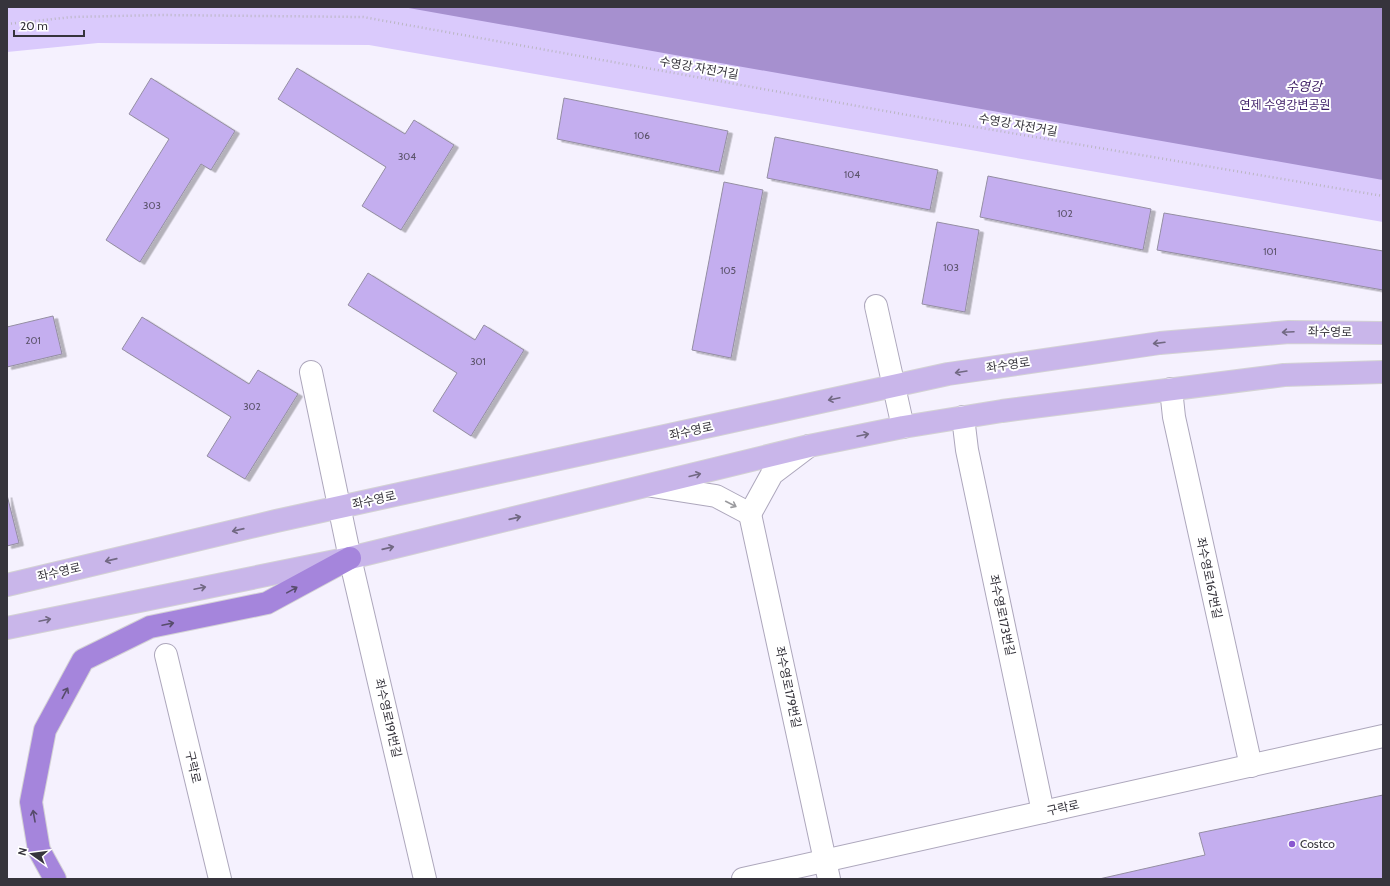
<svg xmlns="http://www.w3.org/2000/svg" width="1390" height="886" viewBox="0 0 1390 886" font-family="Cabin,'Noto Sans KR',sans-serif">
	<style>
		.green { fill: #dacafc }
		.water { fill: #a690cf }
		.building { fill: #c4aeef; stroke: #948ea2; filter: url(#shadow) }
		.lines { fill: none; stroke-linecap: round; stroke-linejoin: round }
		.minor-casing { stroke: #ada7bc; stroke-width: 24 }
		.major-casing { stroke: #d3d2d4; stroke-width: 24 }
		.highway-casing { stroke: #d3d2d4; stroke-width: 24 }
		.path { stroke: #bab6c2; stroke-width: 2.5; stroke-dasharray: 1 3; stroke-linecap: butt }
		.minor { stroke: #fff; stroke-width: 22 }
		.major { stroke: #c9b6ea; stroke-width: 22 }
		.highway { stroke: #a585dc; stroke-width: 22 }
		.oneway { stroke: #716882 }
		.oneway2 { stroke: #9a9a9e }
		.oneway3 { stroke: #574c6c }
		.poi-dot { fill: #8958d0; stroke: #fff; stroke-width: 1.5 }
		.labels { text-anchor: middle; stroke-width: 4; stroke-linejoin: round; paint-order: stroke }
		.number-label { font-size: 10px; fill: #5a5269 }
		.street-label { font-size: 12px; fill: #36343c; stroke: #fff }
		.park-label { font-size: 12px; fill: #3f1f69; stroke: #fff }
		.poi-label { font-size: 12px; fill: #36343c; stroke: #fff; text-anchor: start }
		.water-label { font-size: 13px; font-style: italic; fill: #36145e; stroke: #fff }
	</style>
	<defs>
		<filter id="shadow"><feDropShadow dx="4.5" dy="2.5" stdDeviation="0" flood-color="#0004"/></filter>
	</defs>
	<rect width="100%" height="100%" fill="#f5f1fe"/>
	<polygon class="green" points="7,7 1383,7 1383,222 369,45 98,43 7,52"/>
	<polygon class="water" points="403,7 1383,7 1383,180"/>
	<g class="building">
		<polygon points="297,68 405,134 414,120 454,145 401,230 362,206 386,167 278,99"/>
		<polygon points="151,78 235,131 211,170 201,164 140,262 106,240 169,139 129,114"/>
		<polygon points="564,98 728,131 719,172 557,139"/>
		<polygon points="775,137 938,170 930,210 767,178"/>
		<polygon points="988,176 1151,209 1143,250 980,217"/>
		<polygon points="724,182 763,190 731,358 692,350"/>
		<polygon points="1164,213 1383,251 1383,290 1157,250"/>
		<polygon points="937,222 979,230 965,312 922,304"/>
		<polygon points="368,273 475,340 484,325 524,350 471,436 433,411 457,373 348,305"/>
		<polygon points="53,316 62,354 7,367 7,327"/>
		<polygon points="142,317 249,384 258,370 298,394 245,479 207,456 231,417 122,349"/>
		<polygon points="7,495 19,543 7,546"/>
		<polygon points="1383,795 1383,879 1099,879 1205,855 1199,833"/>
	</g>
	<g class="lines">
		<defs>
			<g id="minor">
				<polyline points="876,306 903,427"/>
				<polyline points="311,372 350,558 425,879"/>
				<polyline points="1171,389 1174,417 1251,766"/>
				<polyline points="963,417 967,450 1043,812"/>
				<polyline points="652,486 716,496 750,514 772,474 809,446"/>
				<polyline points="750,514 829,879"/>
				<polyline points="166,655 220,879"/>
				<polyline points="743,879 1383,736"/>
			</g>
			<g id="major">
				<polyline points="7,585 276,521 948,374 1160,343 1289,332 1383,333"/>
				<polyline points="7,628 350,558 809,446 903,427 1002,411 1284,375 1383,372"/>
			</g>
			<polyline id="highway" points="55,879 39,850 31,802 45,730 83,660 150,627 267,603 350,558"/>
		</defs>
		<use href="#minor" class="minor-casing"/>
		<use href="#major" class="major-casing"/>
		<use href="#highway" class="highway-casing"/>
		<polyline class="path" points="7,24 72,17 162,15 363,17 952,123 1383,196"/>
		<use href="#minor" class="minor"/>
		<use href="#major" class="major"/>
		<use href="#highway" class="highway"/>
	</g>
	<defs><path id="oneway-shaft" d="M-6 0H5M1.5-3L5.5 0L1.5 3" fill="none" stroke-width="1.6" stroke-linecap="round" stroke-linejoin="round"/></defs>
	<g class="oneway">
		<use href="#oneway-shaft" transform="translate(1288 332) rotate(177)"/>
		<use href="#oneway-shaft" transform="translate(1159 343) rotate(173)"/>
		<use href="#oneway-shaft" transform="translate(961 372) rotate(171)"/>
		<use href="#oneway-shaft" transform="translate(834 399) rotate(168)"/>
		<use href="#oneway-shaft" transform="translate(863 435) rotate(-12)"/>
		<use href="#oneway-shaft" transform="translate(695 475) rotate(-14)"/>
		<use href="#oneway-shaft" transform="translate(515 518) rotate(-13)"/>
		<use href="#oneway-shaft" transform="translate(238 530) rotate(167)"/>
		<use href="#oneway-shaft" transform="translate(388 548) rotate(-13)"/>
		<use href="#oneway-shaft" transform="translate(111 560) rotate(167)"/>
		<use href="#oneway-shaft" transform="translate(200 588) rotate(-12)"/>
		<use href="#oneway-shaft" transform="translate(45 620) rotate(-12)"/>
	</g>
	<use class="oneway2" href="#oneway-shaft" transform="translate(731 504) rotate(27)"/>
	<g class="oneway3">
		<use href="#oneway-shaft" transform="translate(292 590) rotate(-29)"/>
		<use href="#oneway-shaft" transform="translate(168 624) rotate(-12)"/>
		<use href="#oneway-shaft" transform="translate(65 693) rotate(-62)"/>
		<use href="#oneway-shaft" transform="translate(34 816) rotate(-100)"/>
	</g>
	<circle class="poi-dot" cx="1292" cy="844" r="4"/>
	<g class="labels">
		<g class="number-label">
			<text x="642" y="139">106</text>
			<text x="407" y="160">304</text>
			<text x="852" y="178">104</text>
			<text x="152" y="209">303</text>
			<text x="1065" y="217">102</text>
			<text x="1270" y="255">101</text>
			<text x="951" y="271">103</text>
			<text x="728" y="274">105</text>
			<text x="33" y="344">201</text>
			<text x="478" y="365">301</text>
			<text x="252" y="410">302</text>
		</g>
		<g class="street-label">
			<text transform="translate(699 68) rotate(10)" y="4">수영강 자전거길</text>
			<text transform="translate(1018 125) rotate(10)" y="4">수영강 자전거길</text>
			<text transform="translate(1330 332) rotate(1)" y="4">좌수영로</text>
			<text transform="translate(1008 365) rotate(-8)" y="4">좌수영로</text>
			<text transform="translate(691 431) rotate(-12)" y="4">좌수영로</text>
			<text transform="translate(374 500) rotate(-12)" y="4">좌수영로</text>
			<text transform="translate(59 572) rotate(-13)" y="4">좌수영로</text>
			<text transform="translate(1209 578) rotate(78)" y="4">좌수영로167번길</text>
			<text transform="translate(1002 615) rotate(78)" y="4">좌수영로173번길</text>
			<text transform="translate(788 687) rotate(78)" y="4">좌수영로179번길</text>
			<text transform="translate(388 718) rotate(77)" y="4">좌수영로191번길</text>
			<text transform="translate(193 767) rotate(77)" y="4">구락로</text>
			<text transform="translate(1063 808) rotate(-13)" y="4">구락로</text>
		</g>
		<g class="park-label">
			<text x="1285" y="109">연제 수영강변공원</text>
		</g>
		<g class="poi-label">
			<text x="1300" y="848">Costco</text>
		</g>
		<g class="water-label">
			<text x="1304" y="91">수영강</text>
		</g>
	</g>
	<rect width="1390" height="886" fill="none" stroke="#36343c" stroke-width="16"/>
	<g transform="translate(32 854) rotate(284)" stroke="#ffffff" stroke-width="3" paint-order="stroke">
	<path d="M0-3L7 15L0 10L-7 15Z" fill="#36343c"/>
	<text y="-6" font-size="11" font-weight="bold" text-anchor="middle" fill="#36343c">N</text>
	</g>
	<path d="M14 30v6h70v-6" fill="none" stroke="#36343c" stroke-width="2"/>
	<text x="20" y="30" font-size="12" fill="#36343c" stroke="#ffffff" stroke-width="3" paint-order="stroke">20 m</text>
</svg>
